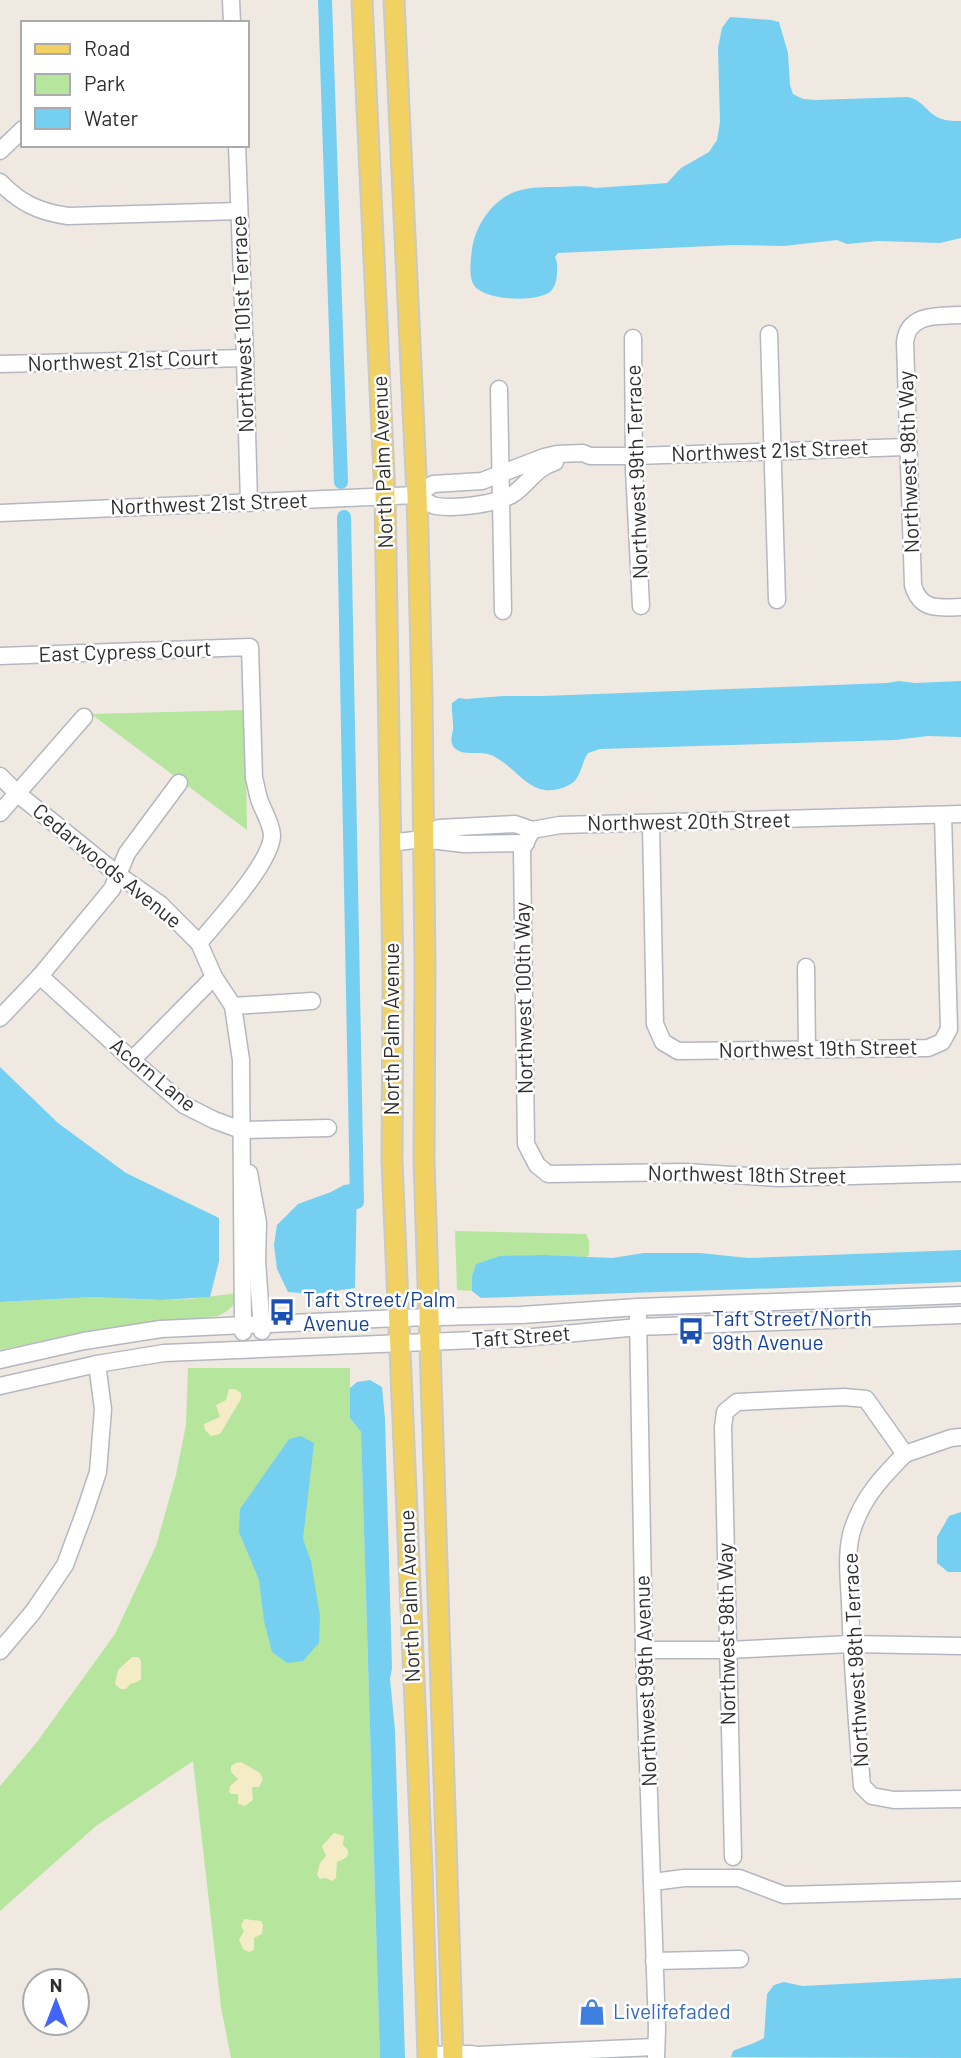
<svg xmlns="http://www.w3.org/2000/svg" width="961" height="2058" viewBox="0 0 961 2058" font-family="Barlow,sans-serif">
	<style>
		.green { fill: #b6e59e }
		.sand { fill: #f3ecc5 }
		.water { fill: #75cff0 }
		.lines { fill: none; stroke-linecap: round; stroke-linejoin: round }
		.canal { stroke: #75cff0; stroke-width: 14 }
		.minor-casing { stroke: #b4b7c1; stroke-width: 19 }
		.major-casing { stroke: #c9c9c9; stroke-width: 23 }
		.minor { stroke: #fff; stroke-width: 16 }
		.major { stroke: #f2d163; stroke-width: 19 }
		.labels { text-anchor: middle; stroke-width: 5; stroke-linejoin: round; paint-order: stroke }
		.street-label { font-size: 21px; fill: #2e2e2e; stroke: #fff }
		.transit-label { font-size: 21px; fill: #164399; stroke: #fff; text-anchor: start }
		.shop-label { font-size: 21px; fill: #366cbe; stroke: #fff; text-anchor: start }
	</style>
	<rect width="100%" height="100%" fill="#efe9e1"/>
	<g class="green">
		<polygon points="245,710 247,830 91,714"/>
		<path d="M455,1231l131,3 3,7v14l-3,2c-39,-2 -72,-5 -110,7l-4,12v15l-15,-1z"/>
		<path d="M238,1293c-3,13 -8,17 -20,23l-135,16 -83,18v-48l94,-5 68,3 28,-1z"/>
		<polygon points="188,1368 350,1368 350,1418 361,1432 380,2058 231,2058 221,2007 193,1761 96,1826 0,1911 0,1786 37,1742 115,1634 156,1546 176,1475 186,1425"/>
	</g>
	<g class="sand">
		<polygon points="229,1389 235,1389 241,1393 241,1399 220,1434 211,1436 205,1430 204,1424 220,1417 216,1405 226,1400"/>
		<polygon points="132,1657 138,1657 141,1661 141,1679 137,1682 130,1684 126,1689 120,1689 115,1684 118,1670"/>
		<polygon points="241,1762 260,1773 263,1779 259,1787 252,1787 253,1800 245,1806 238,1804 238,1794 231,1794 229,1791 230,1786 238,1779 231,1772 231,1766 236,1763"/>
		<path d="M334,1833l10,3 -1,9 5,5c1,9 -5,9 -11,12l-1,16 -4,3 -6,-3 -6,1 -3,-4 3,-12 6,-7 -4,-10z"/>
		<polygon points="244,1919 261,1921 263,1925 262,1934 254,1938 254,1950 249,1952 243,1949 239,1940 244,1931 241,1926"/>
	</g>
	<g class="water">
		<path d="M730,17l41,3 8,2 9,31 2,32 3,9 10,5 12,1 93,-3c13,2 18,14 29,20 7,4 16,4 24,4v117l-21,5 -62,-2 -31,3 -10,-4 -53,6 -51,-1 -175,8 -3,4c3,6 2,10 2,16 0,7 -2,14 -7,19 -15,11 -73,9 -78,-11 -3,-9 -1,-23 0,-32 4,-26 23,-53 49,-59 12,-3 25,-3 37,-3 13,0 25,-2 37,1l72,-5 14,-15 28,-16 8,-12 3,-18 -2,-74 4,-20z"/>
		<path d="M899,681l16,2 46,-2v56l-33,-1 -33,4 -295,9 -12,4c-7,10 -7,27 -19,32 -39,20 -52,-22 -81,-31 -11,-3 -28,3 -35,-8 -3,-5 -1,-11 0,-16 1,-8 -2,-18 -1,-27l7,-5 7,1 37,-3h40l344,-13z"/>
		<polygon points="0,1067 58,1123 126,1173 219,1218 219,1261 210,1297 162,1300 94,1297 0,1302"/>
		<polygon points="357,1183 355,1288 314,1294 288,1292 277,1269 274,1245 277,1225 298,1204 331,1192 344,1185"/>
		<polygon points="961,1250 961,1282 481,1298 472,1291 472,1276 476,1264 500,1256 544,1255 612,1258 644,1253 700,1253 748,1258"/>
		<polygon points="370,1380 382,1387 385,1419 392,1668 390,1679 395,1730 405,2058 380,2058 361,1432 350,1418 350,1388 357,1382"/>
		<polygon points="301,1436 314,1443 303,1539 311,1561 320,1616 319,1643 303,1661 287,1663 272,1652 264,1621 259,1580 239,1532 240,1509 289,1439"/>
		<polygon points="961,1512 961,1572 948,1572 937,1563 937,1537 949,1516"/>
		<path d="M961,1978v80l-230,-1 2,-6c11,-5 21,-7 31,-13l3,-44 7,-9 10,-3 18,4z"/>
	</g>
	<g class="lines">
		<g class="canal">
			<polyline points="325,0 341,482"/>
			<polyline points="344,517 357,1202"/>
		</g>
		<defs>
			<g id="minor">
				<polyline points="231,0 232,23"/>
				<polyline points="237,145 245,358 249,503"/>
				<polyline points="0,151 23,129"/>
				<path d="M0,182c20,21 39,30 68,34l171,-5"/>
				<path d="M961,315c-23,1 -53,-2 -56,27l8,243c7,26 26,23 48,22"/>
				<polyline points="769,334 777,600"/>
				<polyline points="633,338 634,470 641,606"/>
				<polyline points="0,364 245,358"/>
				<polyline points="499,389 503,611"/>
				<path d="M417,495c6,4 13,10 19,11 20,3 65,-2 80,-14 14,-11 21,-25 39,-30"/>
				<polyline points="0,513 417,495 433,484 482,481 544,457 557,454 583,453 590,456 634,456 907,447"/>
				<path d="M0,656l250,-9 4,131c2,7 3,14 5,21 4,12 12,23 13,36 0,27 -55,86 -73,108"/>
				<polyline points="0,776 18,794 117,874 160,904 199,943 214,977 233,1006 241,1060 243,1332"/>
				<polyline points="0,813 84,717"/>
				<polyline points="651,824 655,1024 663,1042 678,1051 928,1048 942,1042 949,1029 943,815"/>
				<polyline points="532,830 522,849 526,1144 537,1165 548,1174 685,1172 778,1178 961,1173"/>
				<polyline points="422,839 439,828 515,824 532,830 560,825 961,814"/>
				<polyline points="390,843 422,839 464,844 526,843"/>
				<polyline points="806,967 807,1050"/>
				<polyline points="40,976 132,1060 184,1105 214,1120 241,1130 328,1128"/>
				<polyline points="233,1006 312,1001"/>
				<polyline points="0,1018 40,976 112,889 127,853 179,783"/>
				<polyline points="132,1060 214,977"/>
				<polyline points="249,1173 258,1223 257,1261 262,1331"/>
				<polyline points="638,1316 644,1650 657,2029 656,2058"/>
				<polyline points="0,1360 84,1341 161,1329 398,1318 521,1315 638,1307 961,1295"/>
				<polyline points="0,1386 97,1364 164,1353 523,1338 638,1327 961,1315"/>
				<path d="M905,1454c-22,22 -42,43 -52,74 -8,23 -4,51 -3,75 2,61 7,122 12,183l10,10 22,4 67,-1"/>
				<polyline points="644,1650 728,1650 851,1644 961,1646"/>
				<polyline points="0,1651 33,1612 65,1565 85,1511 98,1472 103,1409 97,1364"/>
				<polyline points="733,1857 723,1427 725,1412 737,1402 844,1397 866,1399 905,1454 951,1438 961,1437"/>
				<polyline points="653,1882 684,1878 739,1878 784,1895 961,1890"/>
				<polyline points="654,1961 740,1959"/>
				<polyline points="427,2055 471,2054 477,2055 655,2047"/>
			</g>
			<g id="major">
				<polyline points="362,0 385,496 393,979 392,1161 422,1868 428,2058"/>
				<polyline points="394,0 417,495 422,694 425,966 424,1161 453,2058"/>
			</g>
		</defs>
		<use href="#minor" class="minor-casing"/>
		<use href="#major" class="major-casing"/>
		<use href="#minor" class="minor"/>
		<use href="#major" class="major"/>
	</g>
	<defs>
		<symbol id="bus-bare" viewBox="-9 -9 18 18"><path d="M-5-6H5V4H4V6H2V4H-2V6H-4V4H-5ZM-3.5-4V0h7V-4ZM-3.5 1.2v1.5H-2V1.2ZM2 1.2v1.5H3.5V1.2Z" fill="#1a4fb4" stroke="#fff" stroke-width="2.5" paint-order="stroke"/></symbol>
		<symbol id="shop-bare" viewBox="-9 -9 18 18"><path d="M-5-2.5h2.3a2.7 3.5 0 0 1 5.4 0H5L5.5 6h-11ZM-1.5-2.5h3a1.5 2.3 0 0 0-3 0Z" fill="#3f7fe0" stroke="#fff" stroke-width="2.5" paint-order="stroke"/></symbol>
	</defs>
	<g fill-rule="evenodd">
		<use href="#bus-bare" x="263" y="1293" width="38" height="38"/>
		<use href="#bus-bare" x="672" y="1312" width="38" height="38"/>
		<use href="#shop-bare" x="573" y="1993" width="38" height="38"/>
	</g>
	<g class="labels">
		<g class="street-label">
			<text transform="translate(243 324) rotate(-92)" y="7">Northwest 101st Terrace</text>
			<text transform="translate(123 361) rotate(-2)" y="7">Northwest 21st Court</text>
			<text transform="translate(770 451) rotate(-2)" y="7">Northwest 21st Street</text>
			<text transform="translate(383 462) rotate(-92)" y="7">North Palm Avenue</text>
			<text transform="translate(909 462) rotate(-92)" y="7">Northwest 98th Way</text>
			<text transform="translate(637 472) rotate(-92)" y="7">Northwest 99th Terrace</text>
			<text transform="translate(209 504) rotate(-2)" y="7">Northwest 21st Street</text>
			<text transform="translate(125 652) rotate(-2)" y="7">East Cypress Court</text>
			<text transform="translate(689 822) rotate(-1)" y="7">Northwest 20th Street</text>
			<text transform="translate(107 866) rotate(39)" y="7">Cedarwoods Avenue</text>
			<text transform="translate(524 998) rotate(-91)" y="7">Northwest 100th Way</text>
			<text transform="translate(392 1029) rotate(-90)" y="7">North Palm Avenue</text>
			<text transform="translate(818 1049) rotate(-1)" y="7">Northwest 19th Street</text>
			<text transform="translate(153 1075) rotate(39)" y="7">Acorn Lane</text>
			<text transform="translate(747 1175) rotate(1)" y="7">Northwest 18th Street</text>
			<text transform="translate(521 1337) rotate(-4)" y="7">Taft Street</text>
			<text transform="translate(410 1596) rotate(-92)" y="7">North Palm Avenue</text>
			<text transform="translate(727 1634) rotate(-91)" y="7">Northwest 98th Way</text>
			<text transform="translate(856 1660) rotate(-93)" y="7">Northwest 98th Terrace</text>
			<text transform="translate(646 1681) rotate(-92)" y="7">Northwest 99th Avenue</text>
		</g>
		<g class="transit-label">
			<text x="303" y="1307">Taft Street/Palm<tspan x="303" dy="24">Avenue</tspan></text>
			<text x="712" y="1326">Taft Street/North<tspan x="712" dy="24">99th Avenue</tspan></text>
		</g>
		<g class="shop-label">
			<text x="613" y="2019">Livelifefaded</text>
		</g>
	</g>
	<rect x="21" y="21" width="228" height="126" fill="#ffffff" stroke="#ababab" stroke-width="2"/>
	<rect x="35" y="44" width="35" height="10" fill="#f2d163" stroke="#ababab" stroke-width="2"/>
	<text x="84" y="56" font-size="21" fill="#2e2e2e">Road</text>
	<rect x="35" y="74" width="35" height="21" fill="#b6e59e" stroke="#ababab" stroke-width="2"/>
	<text x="84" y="91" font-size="21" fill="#2e2e2e">Park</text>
	<rect x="35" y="108" width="35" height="21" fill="#75cff0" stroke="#ababab" stroke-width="2"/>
	<text x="84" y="126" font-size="21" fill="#2e2e2e">Water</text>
	<g transform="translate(56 2002)"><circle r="33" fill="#ffffff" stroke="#ababab" stroke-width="2"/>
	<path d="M0-5L12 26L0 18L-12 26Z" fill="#4264fb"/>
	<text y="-10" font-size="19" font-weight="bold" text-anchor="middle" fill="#2e2e2e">N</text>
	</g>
</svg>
